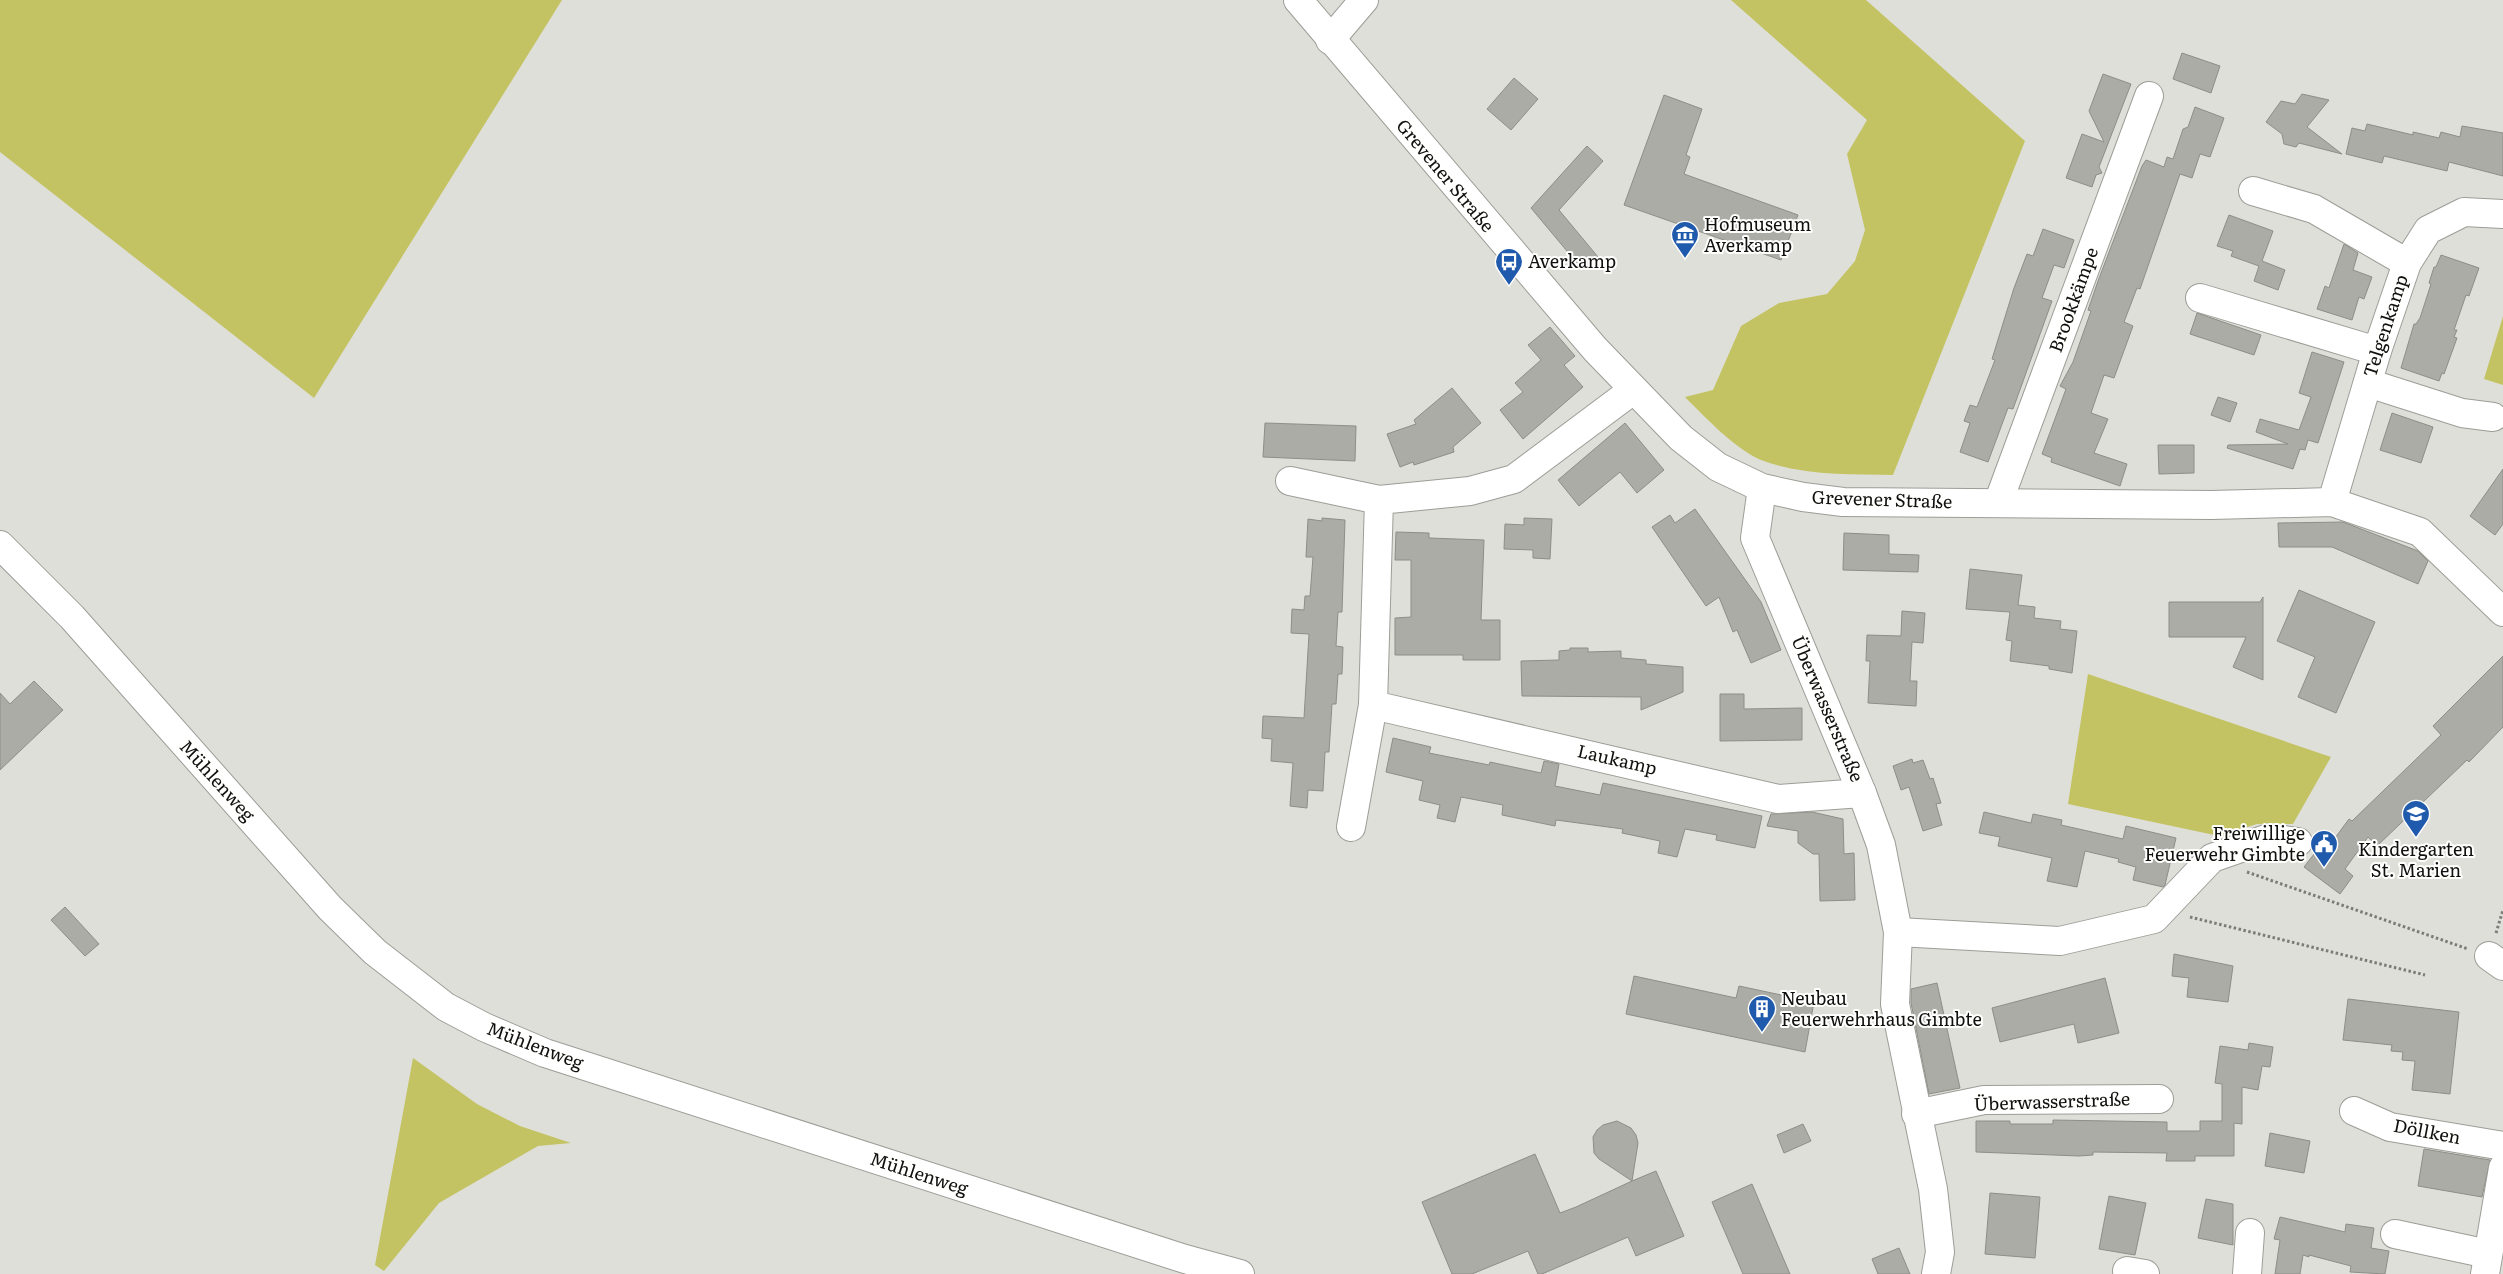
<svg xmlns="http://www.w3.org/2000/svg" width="2503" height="1274" viewBox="0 0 2503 1274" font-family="Literata,serif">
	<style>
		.green { fill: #c4c364 }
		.building { fill: #acaca6; stroke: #8e8e89 }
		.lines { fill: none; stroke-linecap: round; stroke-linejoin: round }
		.minor-casing { stroke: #9d9d98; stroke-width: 30 }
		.path { stroke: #7b7b77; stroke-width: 3; stroke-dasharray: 2.5 2.5; stroke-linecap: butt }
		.minor { stroke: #fff; stroke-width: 28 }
		.labels { text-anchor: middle; stroke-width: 4; stroke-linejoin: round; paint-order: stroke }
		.street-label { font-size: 18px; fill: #10100f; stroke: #fffffe }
		.poi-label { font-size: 18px; fill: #10100f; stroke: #fffffe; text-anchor: start }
	</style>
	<rect width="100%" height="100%" fill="#dfdfd9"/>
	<g class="green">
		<polygon points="0,0 562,0 314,398 0,152"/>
		<path d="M1731,0h135l159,141 -132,334c-43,-1 -91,1 -132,-15 -26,-11 -56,-43 -76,-63l28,-7 28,-64 38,-23 48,-9 28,-33 10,-31 -18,-76 20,-34z"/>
		<polygon points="2503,316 2503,385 2484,379"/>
		<polygon points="2088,674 2331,757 2293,824 2257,824 2219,836 2068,804"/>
		<polygon points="413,1058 477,1104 520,1126 571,1143 538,1146 439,1203 384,1271 375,1265"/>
	</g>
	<g class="building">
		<polygon points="2182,53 2220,66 2211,93 2173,79"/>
		<polygon points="2103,74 2131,84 2099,167 2102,173 2096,175 2092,187 2066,178 2082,134 2104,142 2089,111"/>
		<polygon points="1514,78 1538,99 1511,130 1487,109"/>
		<polygon points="2302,94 2329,100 2307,127 2342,154 2299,143 2296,147 2284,144 2282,134 2266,122 2281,101 2295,104"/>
		<polygon points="1664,95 1702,109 1686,155 1690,157 1684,174 1798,215 1781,260 1624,205"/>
		<polygon points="2195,107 2224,118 2210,157 2200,154 2192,178 2180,174 2140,289 2137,288 2124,322 2133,326 2114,378 2104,375 2091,413 2108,419 2094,453 2127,464 2120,486 2051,462 2052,458 2042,454 2066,389 2060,386 2073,362 2091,311 2088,310 2098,281 2142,166 2146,160 2164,167 2167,157 2173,159 2183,129 2188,127"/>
		<polygon points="2367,124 2413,135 2413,132 2439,138 2441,132 2460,137 2462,126 2503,133 2503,176 2449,162 2447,171 2384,156 2382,163 2346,154 2352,128 2365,131"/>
		<polygon points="1587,146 1603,161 1559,210 1598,257 1582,269 1531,208"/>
		<polygon points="2229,215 2273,231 2262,261 2285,270 2278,290 2254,281 2259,266 2231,256 2233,251 2217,246"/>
		<polygon points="2043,229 2074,240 2064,268 2054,265 2042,298 2052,301 2013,409 2008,408 1988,462 1960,452 1970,423 1964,421 1970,405 1977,407 1995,360 1992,359 2014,288 2027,254 2033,256"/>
		<polygon points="2344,244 2358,253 2353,270 2372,277 2364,299 2359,297 2352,320 2317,309 2325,286 2329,288"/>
		<polygon points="2441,255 2479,268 2469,296 2466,295 2454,330 2457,330 2454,337 2457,338 2444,374 2442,373 2439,381 2401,368 2414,324 2416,324 2420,318 2431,284 2429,283 2434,267 2436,267"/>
		<polygon points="2197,313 2261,335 2254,355 2190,334"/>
		<polygon points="1550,327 1575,356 1564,365 1583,387 1523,439 1500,410 1523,392 1515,383 1541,360 1528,345"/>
		<polygon points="2312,352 2344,362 2318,443 2308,440 2305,450 2300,449 2293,469 2227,448 2228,445 2288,444 2256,432 2260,419 2299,430 2311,397 2299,393"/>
		<polygon points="1452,388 1481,423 1453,447 1454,452 1414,465 1413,462 1400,467 1387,434 1416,424 1414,420"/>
		<polygon points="2218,397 2237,403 2230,422 2211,415"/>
		<polygon points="2392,413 2433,427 2421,463 2380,450"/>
		<polygon points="1265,423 1356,426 1355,461 1263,457"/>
		<polygon points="1625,423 1664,470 1637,493 1620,472 1579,506 1558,480"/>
		<polygon points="2158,445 2194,445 2194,473 2159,474"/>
		<polygon points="2503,469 2503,524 2495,535 2470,516"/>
		<polygon points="1695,509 1761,602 1781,650 1751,663 1737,630 1733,632 1719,597 1706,606 1652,527 1670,515 1675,523"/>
		<polygon points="1322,518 1345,520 1342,612 1338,612 1336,646 1343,647 1342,674 1338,674 1336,704 1332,704 1329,752 1325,752 1323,791 1308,790 1307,808 1290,806 1293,763 1271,761 1272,739 1262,738 1263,716 1304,718 1309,634 1291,633 1292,609 1304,610 1305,596 1310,596 1313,557 1306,557 1308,519 1322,521"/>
		<polygon points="1524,518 1552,519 1550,559 1533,558 1533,550 1504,549 1505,524 1524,525"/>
		<polygon points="2343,522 2418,551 2428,561 2418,584 2332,547 2279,547 2278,523"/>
		<polygon points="1396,532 1429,533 1429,538 1484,540 1481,620 1500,620 1500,660 1463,660 1463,655 1395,655 1395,618 1411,617 1411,560 1395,560"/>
		<polygon points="1844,533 1889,535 1889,554 1919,555 1918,572 1843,570"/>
		<polygon points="1970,569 2022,575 2018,605 2035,607 2034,618 2061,621 2060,629 2077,631 2072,673 2049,669 2049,666 2010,661 2012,641 2006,640 2010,612 1966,609"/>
		<polygon points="2299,590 2375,622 2336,713 2298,697 2315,657 2277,641"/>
		<polygon points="2263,597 2263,680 2233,667 2246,637 2169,637 2169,602 2260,602"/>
		<polygon points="1902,611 1925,613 1923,643 1912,642 1910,681 1917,681 1916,706 1868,703 1870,661 1866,661 1867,635 1901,636"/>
		<polygon points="1570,648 1588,648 1588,652 1621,651 1621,658 1646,660 1646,664 1683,667 1683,692 1641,710 1641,697 1522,696 1521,661 1559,660 1559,651 1570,650"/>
		<polygon points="2503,656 2503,727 2469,762 2467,760 2377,846 2368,837 2345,869 2353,876 2340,894 2304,867 2318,849 2324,853 2349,819 2352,821 2441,735 2433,726"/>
		<polygon points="34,681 63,710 0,770 0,693 10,704"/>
		<polygon points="1720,694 1744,694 1744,709 1802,708 1802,740 1720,741"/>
		<polygon points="1393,738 1431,747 1429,753 1489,765 1490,762 1541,773 1544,761 1559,764 1555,786 1600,795 1603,783 1762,816 1755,848 1716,840 1717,835 1685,829 1677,857 1658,853 1660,841 1622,833 1623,829 1556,820 1555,826 1502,815 1503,805 1461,797 1455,822 1437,818 1440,805 1419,800 1423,781 1386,772"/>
		<polygon points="1912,759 1913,763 1923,760 1930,779 1933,778 1941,803 1936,804 1942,825 1923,831 1909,787 1901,790 1893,766"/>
		<polygon points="1812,812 1843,819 1844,854 1854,853 1855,900 1820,901 1819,854 1813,854 1798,843 1798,831 1767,826 1771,814"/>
		<polygon points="1984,812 2031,823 2033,814 2062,820 2061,825 2123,839 2126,826 2176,838 2165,885 2163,887 2133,880 2136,867 2118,862 2119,859 2085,851 2077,887 2047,881 2052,858 1998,846 2000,837 1979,833"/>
		<polygon points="65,907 99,944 85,956 51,920"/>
		<polygon points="2174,954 2233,966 2228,1002 2187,997 2189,978 2172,976"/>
		<polygon points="1634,976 1736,998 1739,986 1814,1002 1805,1052 1626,1014"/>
		<polygon points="2105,978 2119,1033 2078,1043 2074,1024 2000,1042 1992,1008"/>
		<polygon points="1937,983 1960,1088 1929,1094 1911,1003 1911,989"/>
		<polygon points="2348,999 2459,1012 2450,1094 2412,1090 2415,1061 2402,1060 2403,1052 2391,1051 2392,1045 2343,1040"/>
		<polygon points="2249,1043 2273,1047 2270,1067 2262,1066 2258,1090 2242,1087 2242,1124 2234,1123 2234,1156 2195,1156 2195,1161 2166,1161 2167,1153 2093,1152 2093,1155 2079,1156 1976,1152 1976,1121 2010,1121 2010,1124 2053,1124 2053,1120 2167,1122 2167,1131 2200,1131 2200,1121 2222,1121 2222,1084 2215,1083 2220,1046 2248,1050"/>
		<polygon points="1617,1121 1631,1128 1636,1135 1638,1143 1632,1181 1656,1171 1684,1236 1636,1256 1628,1237 1542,1274 1538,1274 1528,1251 1472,1274 1452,1274 1422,1202 1535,1154 1560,1213 1576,1207 1632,1181 1599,1159 1594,1153 1593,1137 1597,1130 1603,1125"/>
		<polygon points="1803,1124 1811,1141 1784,1153 1777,1135"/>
		<polygon points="2270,1133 2310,1141 2304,1173 2265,1166"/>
		<polygon points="2424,1149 2490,1160 2482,1197 2418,1186"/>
		<polygon points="1752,1184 1778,1246 1790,1274 1743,1274 1712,1202"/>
		<polygon points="1990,1193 2040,1197 2035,1258 1985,1254"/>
		<polygon points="2109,1196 2146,1203 2135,1255 2099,1249"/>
		<polygon points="2206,1199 2233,1204 2233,1245 2198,1238"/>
		<polygon points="2280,1217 2345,1232 2346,1224 2374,1228 2371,1248 2389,1251 2385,1274 2350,1272 2351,1266 2309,1255 2309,1257 2303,1255 2300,1274 2275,1274 2280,1240 2274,1239"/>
		<polygon points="1899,1248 1910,1274 1878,1274 1872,1259"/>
	</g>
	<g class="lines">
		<defs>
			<g id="minor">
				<polyline points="1298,0 1595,349 1681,438 1718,467 1762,488 1803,497 1843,502 2211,505 2332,502 2420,532 2503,612"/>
				<polyline points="1330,40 1364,0"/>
				<polyline points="2253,191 2314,209 2407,263"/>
				<polyline points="2200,298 2377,351"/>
				<polyline points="2368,383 2462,413 2493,417"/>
				<polyline points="1633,390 1514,479 1470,491 1379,500 1373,705 1778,799 1862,793"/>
				<polyline points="1290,481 1379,500"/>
				<polyline points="1762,488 1755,538 1862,793 1881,845 1898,932 1895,1004 1933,1189 1940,1252 1936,1274"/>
				<polyline points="2332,502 2377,351 2407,263 2428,230 2464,212 2503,214"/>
				<polyline points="1998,503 2149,96"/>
				<polyline points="0,545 72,617 330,908 375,952 446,1007 484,1027 545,1053 1185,1259 1240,1274"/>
				<polyline points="1351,827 1373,705"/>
				<polyline points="1898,932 2060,941 2154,919 2212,858 2269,838 2298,842"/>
				<polyline points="2489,956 2503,966"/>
				<polyline points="2354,1111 2390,1127 2503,1146"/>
				<polyline points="1916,1114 1984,1100 2159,1099"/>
				<polyline points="2395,1234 2488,1254"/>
				<polyline points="2127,1271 2145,1274"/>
				<polyline points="2247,1274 2250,1233"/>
				<polyline points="2485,1274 2503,1168"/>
			</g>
		</defs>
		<use href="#minor" class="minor-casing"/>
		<g class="path">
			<polyline points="2247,872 2468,949"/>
			<polyline points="2190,917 2425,975"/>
			<polyline points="2496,933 2503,910"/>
		</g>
		<use href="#minor" class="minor"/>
	</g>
	<defs>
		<symbol id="museum-pin" viewBox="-11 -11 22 30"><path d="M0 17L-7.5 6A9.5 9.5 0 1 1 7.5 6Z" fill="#205aac" stroke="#fffffe"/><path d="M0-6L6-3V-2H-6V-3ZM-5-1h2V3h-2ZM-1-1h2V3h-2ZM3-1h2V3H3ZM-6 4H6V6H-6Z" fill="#fff"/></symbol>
		<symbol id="bus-pin" viewBox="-11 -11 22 30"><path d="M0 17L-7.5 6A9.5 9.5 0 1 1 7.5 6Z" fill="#205aac" stroke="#fffffe"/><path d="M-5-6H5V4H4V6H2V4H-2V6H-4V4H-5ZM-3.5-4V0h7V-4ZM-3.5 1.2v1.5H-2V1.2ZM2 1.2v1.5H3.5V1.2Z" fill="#fff"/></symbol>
		<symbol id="school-pin" viewBox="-11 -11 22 30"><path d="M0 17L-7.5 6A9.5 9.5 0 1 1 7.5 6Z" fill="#205aac" stroke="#fffffe"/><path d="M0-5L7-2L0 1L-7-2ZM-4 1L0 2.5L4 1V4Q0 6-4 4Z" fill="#fff"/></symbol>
		<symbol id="civic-pin" viewBox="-11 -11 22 30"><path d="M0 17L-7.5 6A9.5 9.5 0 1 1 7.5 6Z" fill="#205aac" stroke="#fffffe"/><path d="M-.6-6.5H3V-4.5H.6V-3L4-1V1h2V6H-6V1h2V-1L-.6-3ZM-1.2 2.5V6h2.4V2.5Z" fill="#fff"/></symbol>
		<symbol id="building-pin" viewBox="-11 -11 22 30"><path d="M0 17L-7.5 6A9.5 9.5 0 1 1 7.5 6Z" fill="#205aac" stroke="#fffffe"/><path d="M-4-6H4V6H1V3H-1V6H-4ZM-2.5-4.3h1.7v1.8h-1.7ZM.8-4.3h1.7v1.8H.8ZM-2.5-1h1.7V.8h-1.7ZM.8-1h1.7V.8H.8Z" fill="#fff"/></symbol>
	</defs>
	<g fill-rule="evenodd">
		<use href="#museum-pin" x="1669" y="219" width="32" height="43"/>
		<use href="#bus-pin" x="1493" y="246" width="32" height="43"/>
		<use href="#school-pin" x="2400" y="798" width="32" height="43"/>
		<use href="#civic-pin" x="2308" y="828" width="32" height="43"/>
		<use href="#building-pin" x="1746" y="993" width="32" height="43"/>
	</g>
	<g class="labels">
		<g class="street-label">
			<text transform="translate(1445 176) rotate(50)" y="6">Grevener Straße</text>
			<text transform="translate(2074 300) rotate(-70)" y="6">Brookkämpe</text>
			<text transform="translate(2386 326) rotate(-72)" y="6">Telgenkamp</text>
			<text transform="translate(1882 500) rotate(2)" y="6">Grevener Straße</text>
			<text transform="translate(1827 709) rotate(67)" y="6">Überwasserstraße</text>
			<text transform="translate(1617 760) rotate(13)" y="6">Laukamp</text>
			<text transform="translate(217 781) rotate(48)" y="6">Mühlenweg</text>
			<text transform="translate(535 1046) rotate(21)" y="6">Mühlenweg</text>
			<text transform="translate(2052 1102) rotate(-2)" y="6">Überwasserstraße</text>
			<text transform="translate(2427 1132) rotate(11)" y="6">Döllken</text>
			<text transform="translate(919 1174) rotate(18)" y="6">Mühlenweg</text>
		</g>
		<g class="poi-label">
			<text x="1704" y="231">Hofmuseum<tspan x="1704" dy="21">Averkamp</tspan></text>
			<text x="1528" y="268">Averkamp</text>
			<text x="2305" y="840" text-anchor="end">Freiwillige<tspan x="2305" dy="21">Feuerwehr Gimbte</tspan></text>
			<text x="2416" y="856" text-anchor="middle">Kindergarten<tspan x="2416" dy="21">St. Marien</tspan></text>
			<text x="1781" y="1005">Neubau<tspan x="1781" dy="21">Feuerwehrhaus Gimbte</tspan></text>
		</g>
	</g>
</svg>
